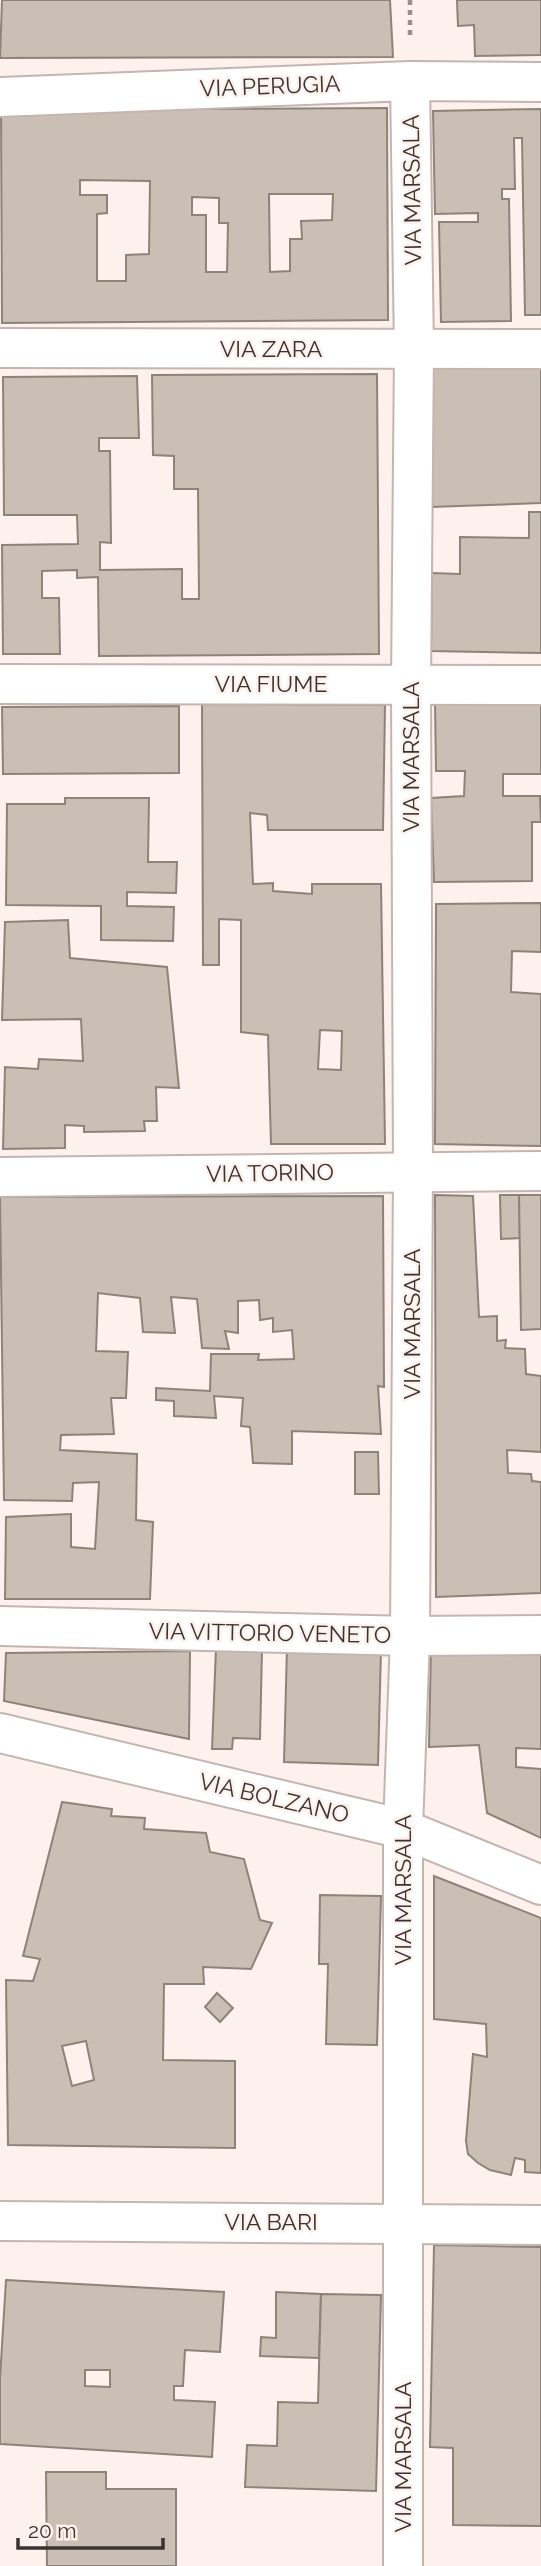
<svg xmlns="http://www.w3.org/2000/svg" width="541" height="2566" viewBox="0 0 541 2566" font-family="Raleway,sans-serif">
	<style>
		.building { fill: #c9bfb5; stroke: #8c8379; stroke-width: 2; fill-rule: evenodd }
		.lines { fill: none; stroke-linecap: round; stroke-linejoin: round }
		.minor-casing { stroke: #c4b5b1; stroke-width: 42 }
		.tertiary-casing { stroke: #c4b5b1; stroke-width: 42 }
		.path { stroke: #9a918e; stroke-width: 4.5; stroke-dasharray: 5 5; stroke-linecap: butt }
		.minor { stroke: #fff; stroke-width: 38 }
		.tertiary { stroke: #fff; stroke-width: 38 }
		.labels { text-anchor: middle; stroke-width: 5; stroke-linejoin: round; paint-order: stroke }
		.street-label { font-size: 23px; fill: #393331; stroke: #fdf1ed }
	</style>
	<rect width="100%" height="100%" fill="#fdf1ed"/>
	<g class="building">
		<polygon points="2,0 390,0 393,57 0,58"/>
		<polygon points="457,0 541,0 541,55 475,56 474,25 458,26"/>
		<path d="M387,108l1,212 -386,3 -1,-213zM80,180l70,1 -1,73 -23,1v26h-29v-67l10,-1v-18h-27zM269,194h64l-1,26 -31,1 1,18h-12v32l-20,1zM192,197l27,1v25h9l-1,49h-21v-57h-14z"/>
		<polygon points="541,109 541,315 525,315 522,138 514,138 515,189 502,189 502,199 509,199 511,321 441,322 439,222 478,222 478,213 435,214 433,111"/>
		<polygon points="541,363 541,503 431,507 425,368"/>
		<polygon points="377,374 379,654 99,656 98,577 77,578 77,570 42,571 42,598 59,598 60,654 3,654 2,545 78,544 77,515 4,515 3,377 137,376 139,438 99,438 99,451 110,451 111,543 100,542 100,570 182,569 182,599 199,599 198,489 174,489 174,456 153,455 152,375"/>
		<polygon points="529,512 541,512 541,653 431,651 432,573 460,574 460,537 529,538"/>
		<polygon points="541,702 541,774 503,774 503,796 540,796 541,822 532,822 532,881 434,882 431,798 464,796 465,771 436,771 435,703"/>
		<path d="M202,704l183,1 -2,125h-115l-1,-15 -17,-2 3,71 20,-1v8l39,3v-10h69l4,260h-114l-3,-109 -27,-3v-112l-22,-1v46h-16zM320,1030l22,1 -1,39 -23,-1z"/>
		<polygon points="179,706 179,773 3,774 2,707"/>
		<polygon points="65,798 149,798 148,862 177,862 176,893 127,892 127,906 174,907 173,941 101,940 101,906 6,905 7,804 65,804"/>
		<polygon points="541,903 541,952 512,951 511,992 541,994 541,1146 435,1144 436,904"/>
		<polygon points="68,920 70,958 167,967 179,1088 156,1087 157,1121 144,1121 145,1131 84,1132 84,1126 65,1125 65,1148 3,1149 5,1067 38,1069 39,1059 83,1061 81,1019 2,1020 5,922"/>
		<polygon points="435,1195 473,1196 479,1317 497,1316 497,1341 506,1340 505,1348 525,1349 526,1374 541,1376 541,1452 507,1450 508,1473 531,1474 532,1481 541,1482 541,1593 436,1597"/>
		<polygon points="500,1195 519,1195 520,1238 501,1239"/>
		<polygon points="519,1195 541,1195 541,1329 521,1330"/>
		<polygon points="383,1196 384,1387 378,1386 381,1434 292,1431 292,1464 253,1463 250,1427 241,1426 243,1398 214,1396 216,1418 174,1416 174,1401 156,1400 156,1388 210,1391 211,1354 259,1354 258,1360 294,1359 292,1330 273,1332 273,1318 260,1320 259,1300 238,1301 238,1333 225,1331 229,1349 202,1348 197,1299 171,1297 175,1333 143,1332 140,1298 98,1293 96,1351 128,1352 126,1398 111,1398 114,1434 61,1435 60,1450 137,1454 136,1520 153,1522 150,1599 5,1599 6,1517 71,1514 71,1547 95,1549 99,1482 73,1483 72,1501 4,1500 0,1197"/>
		<polygon points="355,1452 378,1452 379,1494 355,1494"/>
		<polygon points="541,1644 541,1749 516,1748 516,1767 541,1769 541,1838 487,1813 479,1745 429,1747 431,1646"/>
		<polygon points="287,1647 381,1649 378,1765 284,1762"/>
		<polygon points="216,1648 262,1650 260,1739 233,1738 232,1749 212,1749"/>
		<polygon points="190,1651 189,1739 4,1701 6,1653"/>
		<path d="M62,1802l50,7 -1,7 34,2 -1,11 62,4 4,19 34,7 16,61 12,3 -21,46 -48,-2 1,17h-40l-1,76 72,1v87l-227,-3 -2,-165 27,1 7,-22 -17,-3zM86,2041l8,39 -22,6 -10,-40z"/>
		<polygon points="434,1876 541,1918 541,2173 525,2172 525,2160 515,2158 511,2175 490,2170 478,2163 468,2154 466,2141 473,2054 487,2057 486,2024 434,2019"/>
		<polygon points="320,1895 381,1896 377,2045 326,2044 328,1964 319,1964"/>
		<polygon points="217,1993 233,2008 220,2022 205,2007"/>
		<polygon points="434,2245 541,2247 541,2526 453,2525 453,2448 430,2447"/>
		<path d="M6,2280l218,12 -4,60 -35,-2 -2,36h-9v14l41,2 -3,55 -212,-13v-66zM85,2370h25v17l-25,-1z"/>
		<polygon points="276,2292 321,2294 319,2358 260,2356 261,2337 276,2338"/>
		<polygon points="321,2294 381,2295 376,2491 245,2487 247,2445 277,2446 278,2402 318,2403"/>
		<polygon points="46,2472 106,2472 106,2489 176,2489 176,2566 47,2566"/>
	</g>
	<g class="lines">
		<defs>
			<g id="minor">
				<polyline points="0,97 410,81 541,82"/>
				<polyline points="0,348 541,349"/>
				<polyline points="0,684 541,685"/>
				<polyline points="0,1177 541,1171"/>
				<polyline points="0,1626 410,1636 541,1635"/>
				<polyline points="0,2221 541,2225"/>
				<polyline points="403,2566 403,1829 410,1636 413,1171 411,685 414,350 410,81"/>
			</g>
			<polyline id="tertiary" points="0,1733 403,1829 541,1885"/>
		</defs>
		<use href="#minor" class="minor-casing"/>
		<use href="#tertiary" class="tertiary-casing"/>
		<polyline class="path" points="410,0 410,38"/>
		<use href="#minor" class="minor"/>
		<use href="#tertiary" class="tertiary"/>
	</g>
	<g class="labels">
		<g class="street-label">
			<text transform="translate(270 86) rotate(-2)" y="8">VIA PERUGIA</text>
			<text transform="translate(412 190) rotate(-91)" y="8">VIA MARSALA</text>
			<text x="271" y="357">VIA ZARA</text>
			<text x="271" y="692">VIA FIUME</text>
			<text transform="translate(411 757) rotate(-90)" y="8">VIA MARSALA</text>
			<text transform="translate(270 1173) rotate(-1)" y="8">VIA TORINO</text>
			<text transform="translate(412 1324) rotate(-90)" y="8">VIA MARSALA</text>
			<text transform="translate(270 1633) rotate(1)" y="8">VIA VITTORIO VENETO</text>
			<text transform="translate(274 1798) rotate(13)" y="8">VIA BOLZANO</text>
			<text transform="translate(403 1890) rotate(-90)" y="8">VIA MARSALA</text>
			<text x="271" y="2230">VIA BARI</text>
			<text transform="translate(403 2457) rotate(-90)" y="8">VIA MARSALA</text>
		</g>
	</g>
	<path d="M18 2538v10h145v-10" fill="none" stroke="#393331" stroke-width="3.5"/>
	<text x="28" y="2538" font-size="21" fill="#393331" stroke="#fdf1ed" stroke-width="5" paint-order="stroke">20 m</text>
</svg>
